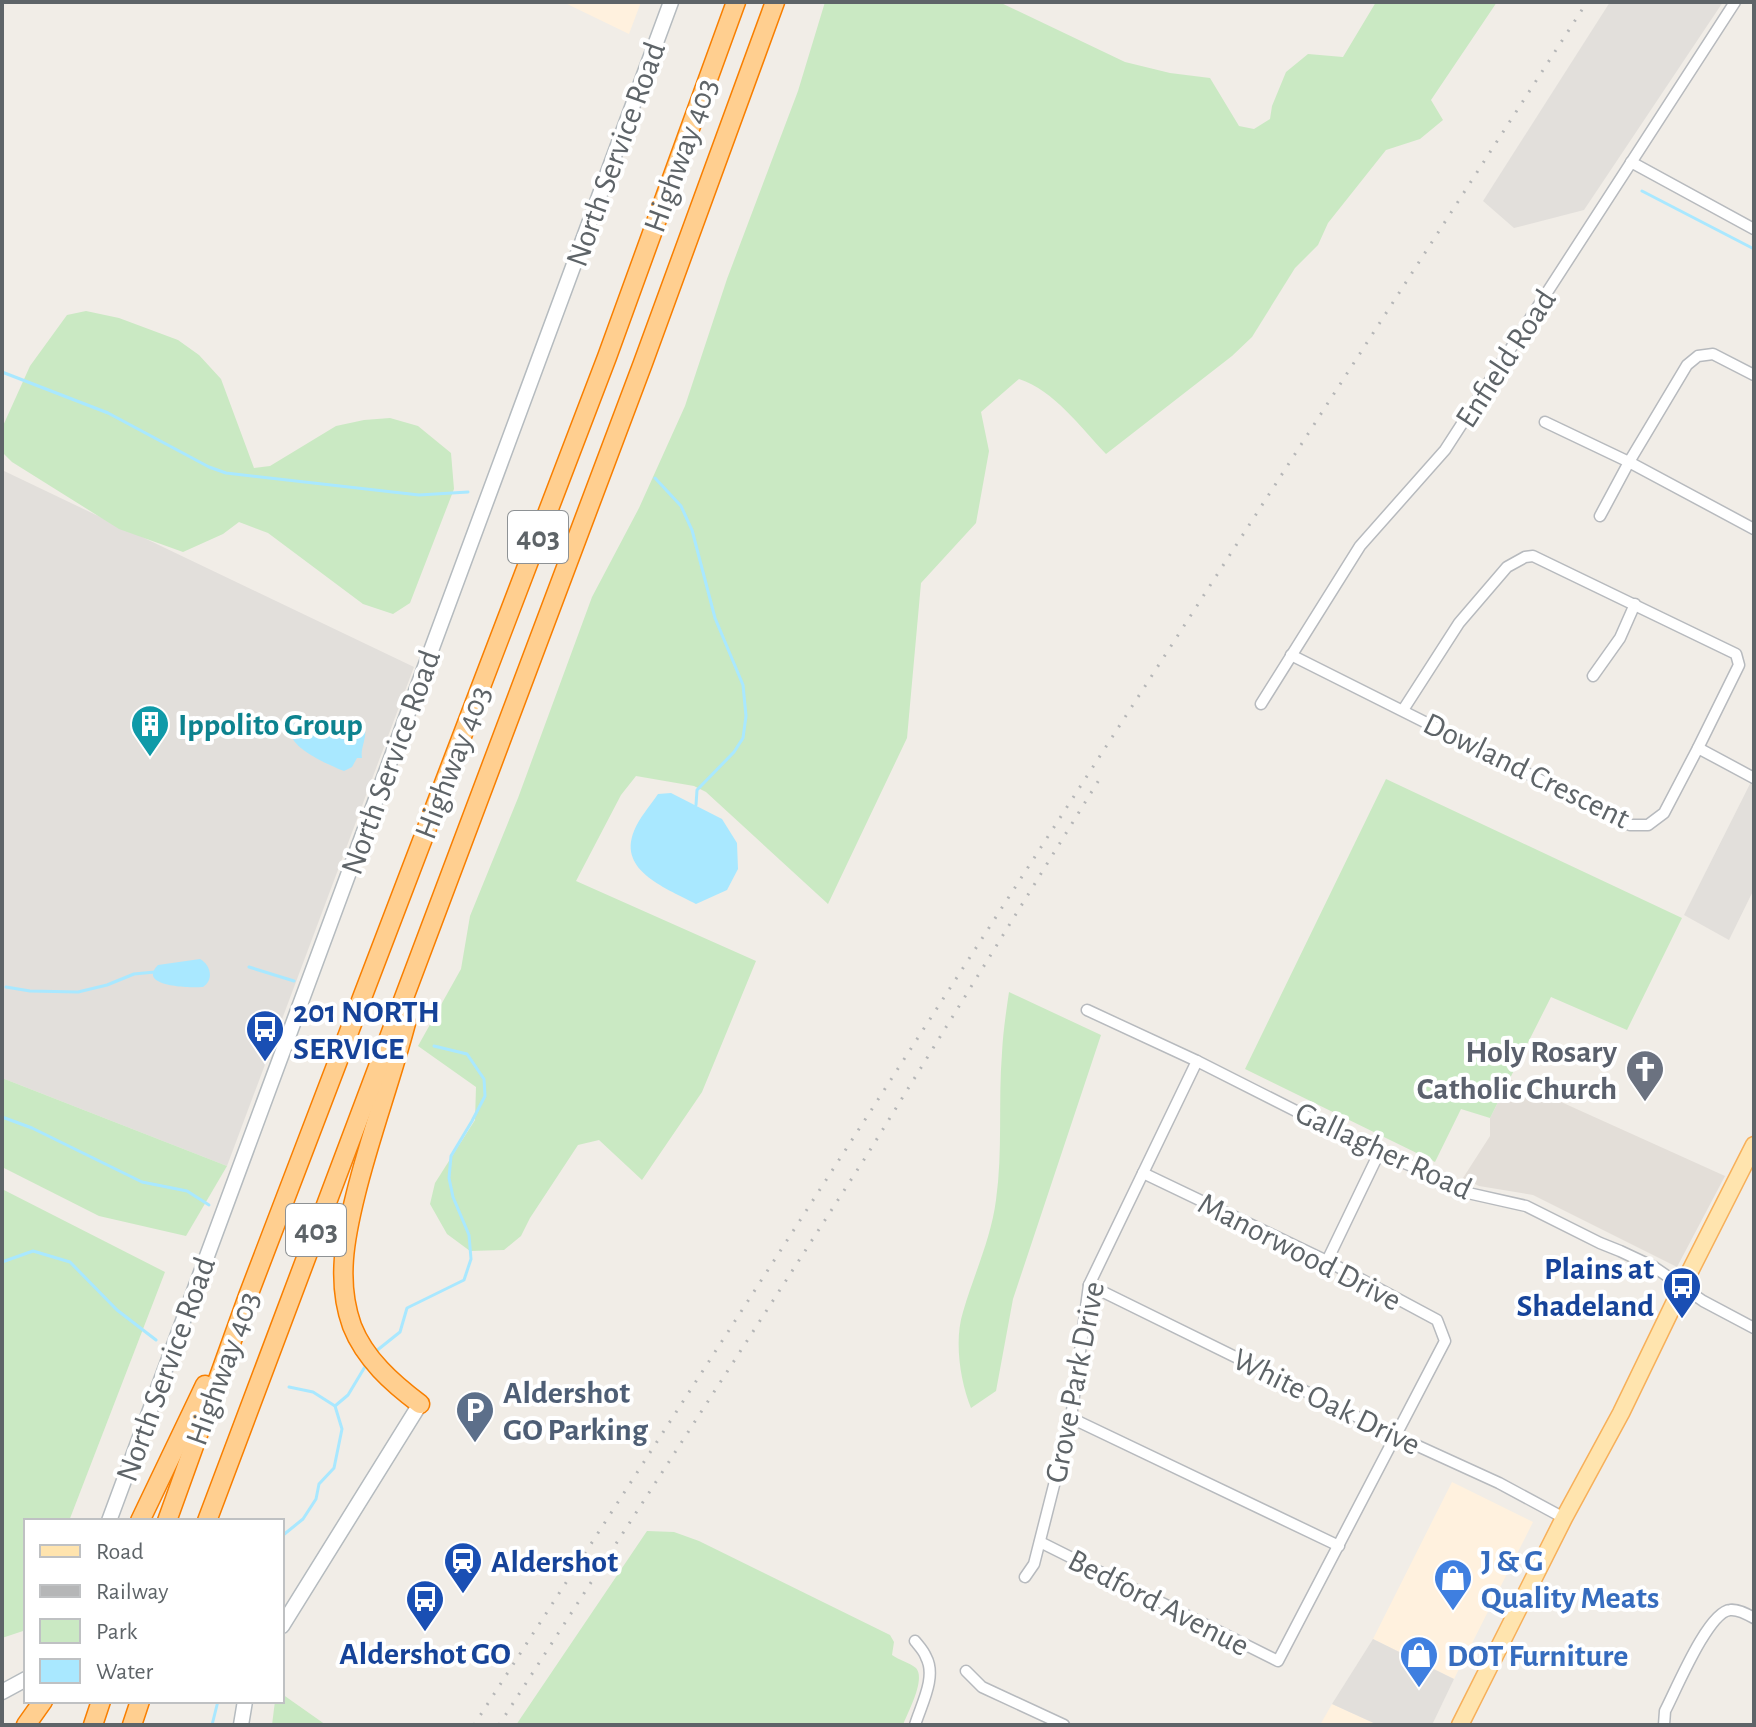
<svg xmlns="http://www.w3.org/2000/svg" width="1756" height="1727" viewBox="0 0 1756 1727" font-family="'Alegreya Sans',sans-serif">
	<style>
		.commercial { fill: #fff1de }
		.industrial { fill: #e2dfdb }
		.education { fill: #e3ded8 }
		.green { fill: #cae9c3 }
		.water { fill: #a9e8ff }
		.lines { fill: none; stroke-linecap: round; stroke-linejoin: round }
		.stream { stroke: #a9e8ff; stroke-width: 3 }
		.street-casing { stroke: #b7babe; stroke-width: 13 }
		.secondary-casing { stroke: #b5bbbf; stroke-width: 17 }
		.primary-casing { stroke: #f7b05a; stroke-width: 19 }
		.highway-casing { stroke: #f87f00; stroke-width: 21 }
		.street { stroke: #fff; stroke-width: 10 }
		.secondary { stroke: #fff; stroke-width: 14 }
		.primary { stroke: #ffe4ae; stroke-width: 16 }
		.highway { stroke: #ffcf90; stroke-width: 18 }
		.rail { stroke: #b5b6b7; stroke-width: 3; stroke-dasharray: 2 10; stroke-linecap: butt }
		.labels { text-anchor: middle; stroke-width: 8; stroke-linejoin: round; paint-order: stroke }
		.shield { fill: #fff; stroke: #8e9295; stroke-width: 2 }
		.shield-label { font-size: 30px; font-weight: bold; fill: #5e6468 }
		.street-label { font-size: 32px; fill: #5e6468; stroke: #fff }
		.culture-label { font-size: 32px; font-weight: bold; fill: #0d838f; stroke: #fff; text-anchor: start }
		.transit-label { font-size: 32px; font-weight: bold; fill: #164399; stroke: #fff; text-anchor: start }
		.worship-label { font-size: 32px; font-weight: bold; fill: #5b616d; stroke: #fff; text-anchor: end }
		.service-label { font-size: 32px; font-weight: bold; fill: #4e5e75; stroke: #fff; text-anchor: start }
		.shop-label { font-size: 32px; font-weight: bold; fill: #366cbe; stroke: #fff; text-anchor: start }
	</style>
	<rect width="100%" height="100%" fill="#f1ede7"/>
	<g class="commercial">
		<polygon points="563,2 641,2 629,34"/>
		<polygon points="1452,1482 1533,1522 1454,1679 1373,1639"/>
		<polygon points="1332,1704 1378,1725 1320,1725"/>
	</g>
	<g class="industrial">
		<polygon points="1610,2 1723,2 1584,210 1514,228 1483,201"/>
		<polygon points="2,470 414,667 227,1166 2,1078"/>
		<polygon points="1754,776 1754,889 1729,940 1684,915"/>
		<polygon points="1373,1639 1454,1679 1432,1725 1378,1725 1332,1704"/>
	</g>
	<polygon class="education" points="1510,1079 1725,1176 1677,1267 1533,1195 1479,1186 1463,1178 1490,1136 1490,1118"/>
	<g class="green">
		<path d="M825,2h174l126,60 45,11 40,5 29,48 15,3 16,-10 2,-13 14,-34 22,-18 35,3 33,-55h121l-66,98 12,20 -23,19 -34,11 -58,73 -10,22 -23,23 -43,69 -20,19 -126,98c-26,-27 -51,-63 -87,-75l-38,33 8,39 -13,72 -55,60 -14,155 -79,166 -122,-112 -12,-6 -58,-10 -15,19 -45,86 180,80 -54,131 -60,88 -43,-40 -21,5 -48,73 -9,18 -17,14 -34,1 -23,-17 -17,-30 5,-21 40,-63 1,-33 -58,-41 43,-77 9,-53 48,-118 74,-201 47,-89 46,-102 42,-127 71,-188z"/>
		<polygon points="86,311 119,318 178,340 199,355 221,379 254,468 270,466 336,426 364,420 390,418 418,426 451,453 454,489 410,603 393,614 363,604 268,533 239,522 223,534 183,552 119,529 12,462 2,452 2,428 30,366 67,315"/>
		<polygon points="1386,779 1682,918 1627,1030 1551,997 1490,1118 1461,1109 1435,1162 1245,1069"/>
		<path d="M1009,992l92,43 -88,264 -17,92 -25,17c-11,-27 -17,-68 -8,-96 11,-38 28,-73 33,-112 7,-49 2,-98 6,-147 1,-20 4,-41 7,-61z"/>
		<polygon points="2,1078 227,1166 186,1236 99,1216 2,1167"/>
		<polygon points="2,1189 165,1272 69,1521 26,1521 26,1630 2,1638"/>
		<path d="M647,1531l27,1 25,9 191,94 4,7 -2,13c7,5 18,8 24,13 10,11 -8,44 -13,57h-387z"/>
		<polygon points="282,1694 326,1725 272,1725 275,1701 282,1701"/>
	</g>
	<g class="water">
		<path d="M351,721c26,3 8,23 11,37h-5l-5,9 -8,4c-13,-5 -47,-20 -52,-34 -2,-5 -1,-10 -1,-14l25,3z"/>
		<path d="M671,793l51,26 15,24 1,26 -11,21 -31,14c-27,-15 -79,-32 -62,-73 5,-13 16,-25 24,-37z"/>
		<path d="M200,959c11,6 14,21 3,28 -12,1 -67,0 -45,-22z"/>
	</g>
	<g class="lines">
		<g class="stream">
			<polyline points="1642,191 1754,249"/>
			<polyline points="2,372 108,413 209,467 226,473 419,495 468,492"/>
			<polyline points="655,478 681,506 692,530 715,618 743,685 746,716 743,738 734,752 697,790 696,805"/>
			<polyline points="249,967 294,981"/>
			<polyline points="6,987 30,991 78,992 107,985 134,974 155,972"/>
			<polyline points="2,1117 32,1128 142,1182 187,1191 209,1205"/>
			<polyline points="2,1262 33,1251 70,1262 117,1310 156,1340"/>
			<polyline points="375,1352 400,1332 407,1308 464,1280 471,1259 469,1235 453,1197 449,1178 451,1156 472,1121 485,1096 484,1079 467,1054 434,1046"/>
			<polyline points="335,1406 348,1395 366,1365"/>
			<polyline points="282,1536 303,1519 316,1499 319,1484 334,1468 342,1429 335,1406 313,1392 289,1387"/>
			<polyline points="212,1725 218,1701"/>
		</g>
		<defs>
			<g id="street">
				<polyline points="1631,162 1754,229"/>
				<polyline points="1545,422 1629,462 1754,529"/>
				<polyline points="1600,516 1629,462 1687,365 1698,356 1713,354 1754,375"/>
				<polyline points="1291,655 1630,825 1648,825 1664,813 1698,748 1739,665 1736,654 1533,556 1525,557 1507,567 1459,623 1403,710"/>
				<polyline points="1593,676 1620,638 1635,604"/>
				<polyline points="1261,704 1360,546 1445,450 1735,2"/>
				<polyline points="1698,748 1754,778"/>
				<polyline points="1087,1010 1197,1061 1379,1153 1437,1176 1468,1193 1526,1206 1600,1243 1620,1251 1654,1267 1703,1301 1754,1328"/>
				<polyline points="1327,1261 1379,1153"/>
				<polyline points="1089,1285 1396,1436 1499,1483 1564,1518"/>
				<polyline points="1071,1418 1339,1546"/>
				<polyline points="1040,1542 1278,1661 1445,1341 1437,1320 1327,1261 1143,1173"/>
				<polyline points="1025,1577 1034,1564 1071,1418 1089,1285 1197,1061"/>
				<path d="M915,1641c4,5 9,10 11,16 11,20 -5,48 -11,68"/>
				<polyline points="966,1671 982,1687 1064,1725"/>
				<path d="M1664,1725l1,-14c11,-21 43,-99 65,-101 8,-1 17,4 24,8"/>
			</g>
			<g id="secondary">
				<polyline points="109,1521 671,2"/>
				<polyline points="282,1626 420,1404"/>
				<polyline points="2,1692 26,1679"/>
				<polyline points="241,1725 245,1701"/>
			</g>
			<polyline id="primary" points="1460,1725 1564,1518 1621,1413 1682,1287 1754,1145"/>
			<g id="highway">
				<path d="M406,1023c-15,57 -36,113 -50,170 -11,44 -20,89 -4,133 13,33 40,57 68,78"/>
				<polyline points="140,1521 205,1385"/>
				<polyline points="167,1521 248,1296 607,357 736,2"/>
				<polyline points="207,1521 643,363 775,2"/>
				<polyline points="26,1725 43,1701"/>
				<polyline points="93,1725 101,1701"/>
				<polyline points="132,1725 140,1701"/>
			</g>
		</defs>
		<use href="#street" class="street-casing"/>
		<use href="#secondary" class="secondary-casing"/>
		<use href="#primary" class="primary-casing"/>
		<use href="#highway" class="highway-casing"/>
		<use href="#street" class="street"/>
		<use href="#secondary" class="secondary"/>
		<use href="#primary" class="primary"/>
		<use href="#highway" class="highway"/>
		<g class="rail">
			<polyline points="474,1725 1587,2"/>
			<polyline points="499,1725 867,1155 1102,775"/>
		</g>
	</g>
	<defs>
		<symbol id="building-pin" viewBox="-11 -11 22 30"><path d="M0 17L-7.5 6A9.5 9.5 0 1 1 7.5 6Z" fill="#0f9aa8" stroke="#fff"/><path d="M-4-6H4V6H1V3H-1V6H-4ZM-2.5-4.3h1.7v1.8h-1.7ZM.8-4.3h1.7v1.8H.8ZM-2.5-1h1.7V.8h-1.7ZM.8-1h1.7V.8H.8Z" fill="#fff"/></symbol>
		<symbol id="bus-pin" viewBox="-11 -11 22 30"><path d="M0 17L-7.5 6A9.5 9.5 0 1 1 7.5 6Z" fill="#1a4fb4" stroke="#fff"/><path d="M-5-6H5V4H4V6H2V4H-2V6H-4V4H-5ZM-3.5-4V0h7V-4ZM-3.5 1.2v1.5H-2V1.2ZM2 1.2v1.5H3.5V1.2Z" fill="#fff"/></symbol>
		<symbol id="church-pin" viewBox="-11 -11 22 30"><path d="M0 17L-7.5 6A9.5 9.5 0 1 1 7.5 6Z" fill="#6b7280" stroke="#fff"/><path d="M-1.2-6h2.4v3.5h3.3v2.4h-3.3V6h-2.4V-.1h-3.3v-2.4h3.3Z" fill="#fff"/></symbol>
		<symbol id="parking-pin" viewBox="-11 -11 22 30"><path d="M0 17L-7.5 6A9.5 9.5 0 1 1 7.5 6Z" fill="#5c6f8a" stroke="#fff"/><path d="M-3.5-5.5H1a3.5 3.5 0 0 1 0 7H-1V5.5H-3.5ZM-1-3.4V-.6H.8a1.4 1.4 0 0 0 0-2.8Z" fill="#fff"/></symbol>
		<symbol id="station-pin" viewBox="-11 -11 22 30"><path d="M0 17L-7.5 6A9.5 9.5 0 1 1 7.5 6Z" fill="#1a4fb4" stroke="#fff"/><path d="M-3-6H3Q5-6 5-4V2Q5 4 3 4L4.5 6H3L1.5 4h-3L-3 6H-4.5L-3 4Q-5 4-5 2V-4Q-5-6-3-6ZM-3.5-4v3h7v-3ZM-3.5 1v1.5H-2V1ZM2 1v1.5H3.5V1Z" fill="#fff"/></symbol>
		<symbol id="shop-pin" viewBox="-11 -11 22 30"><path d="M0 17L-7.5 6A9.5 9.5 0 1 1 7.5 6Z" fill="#3f7fe0" stroke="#fff"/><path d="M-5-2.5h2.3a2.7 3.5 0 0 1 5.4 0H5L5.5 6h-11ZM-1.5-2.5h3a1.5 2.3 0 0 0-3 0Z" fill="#fff"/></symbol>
	</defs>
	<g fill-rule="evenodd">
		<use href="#building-pin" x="128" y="702" width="44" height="60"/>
		<use href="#bus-pin" x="243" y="1007" width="44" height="60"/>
		<use href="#church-pin" x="1623" y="1047" width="44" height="60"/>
		<use href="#bus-pin" x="1660" y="1264" width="44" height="60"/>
		<use href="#parking-pin" x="453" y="1388" width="44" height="60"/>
		<use href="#station-pin" x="441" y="1539" width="44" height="60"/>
		<use href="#shop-pin" x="1431" y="1556" width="44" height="60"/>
		<use href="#bus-pin" x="403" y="1577" width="44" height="60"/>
		<use href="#shop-pin" x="1397" y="1633" width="44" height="60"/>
	</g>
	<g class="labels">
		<g class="shield">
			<rect x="508" y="511" width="60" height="52" rx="6"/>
			<rect x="286" y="1204" width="60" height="52" rx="6"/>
		</g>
		<g class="shield-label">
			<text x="538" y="547">403</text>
			<text x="316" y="1240">403</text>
		</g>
		<g class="street-label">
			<text transform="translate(615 154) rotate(-70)" y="11">North Service Road</text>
			<text transform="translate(680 155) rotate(-70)" y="11">Highway 403</text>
			<text transform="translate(1505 358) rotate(-57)" y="11">Enfield Road</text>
			<text transform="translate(390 762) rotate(-70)" y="11">North Service Road</text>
			<text transform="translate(452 762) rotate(-69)" y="11">Highway 403</text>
			<text transform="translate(1527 770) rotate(26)" y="11">Dowland Crescent</text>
			<text transform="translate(1384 1150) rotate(25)" y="11">Gallagher Road</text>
			<text transform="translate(1300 1251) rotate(27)" y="11">Manorwood Drive</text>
			<text transform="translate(222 1368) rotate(-70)" y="11">Highway 403</text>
			<text transform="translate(165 1369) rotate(-70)" y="11">North Service Road</text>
			<text transform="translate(1074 1382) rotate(-79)" y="11">Grove Park Drive</text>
			<text transform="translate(1327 1401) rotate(26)" y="11">White Oak Drive</text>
			<text transform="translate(1159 1602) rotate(27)" y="11">Bedford Avenue</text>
		</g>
		<g class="culture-label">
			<text x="178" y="735">Ippolito Group</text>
		</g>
		<g class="transit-label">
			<text x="293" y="1022">201 NORTH<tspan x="293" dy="37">SERVICE</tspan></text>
			<text x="1654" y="1279" text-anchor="end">Plains at<tspan x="1654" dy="37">Shadeland</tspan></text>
			<text x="491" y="1572">Aldershot</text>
			<text x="425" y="1664" text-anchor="middle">Aldershot GO</text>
		</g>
		<g class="worship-label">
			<text x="1617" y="1062">Holy Rosary<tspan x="1617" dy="37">Catholic Church</tspan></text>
		</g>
		<g class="service-label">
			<text x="503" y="1403">Aldershot<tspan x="503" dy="37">GO Parking</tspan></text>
		</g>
		<g class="shop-label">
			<text x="1481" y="1571">J &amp; G<tspan x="1481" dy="37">Quality Meats</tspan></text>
			<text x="1447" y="1666">DOT Furniture</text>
		</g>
	</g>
	<rect width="1756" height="1727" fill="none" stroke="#5e6468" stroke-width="8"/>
	<rect x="24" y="1519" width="260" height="184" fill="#ffffff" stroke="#bfc1c3" stroke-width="2"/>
	<rect x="40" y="1545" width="40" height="12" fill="#ffe4ae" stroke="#bfc1c3" stroke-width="2"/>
	<text x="96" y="1559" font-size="24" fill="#5e6468">Road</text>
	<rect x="40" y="1585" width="40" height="12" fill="#b5b6b7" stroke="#bfc1c3" stroke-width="2"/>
	<text x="96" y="1599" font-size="24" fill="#5e6468">Railway</text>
	<rect x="40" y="1619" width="40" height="24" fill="#cae9c3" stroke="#bfc1c3" stroke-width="2"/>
	<text x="96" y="1639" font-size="24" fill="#5e6468">Park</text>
	<rect x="40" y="1659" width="40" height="24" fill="#a9e8ff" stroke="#bfc1c3" stroke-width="2"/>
	<text x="96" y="1679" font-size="24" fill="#5e6468">Water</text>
</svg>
